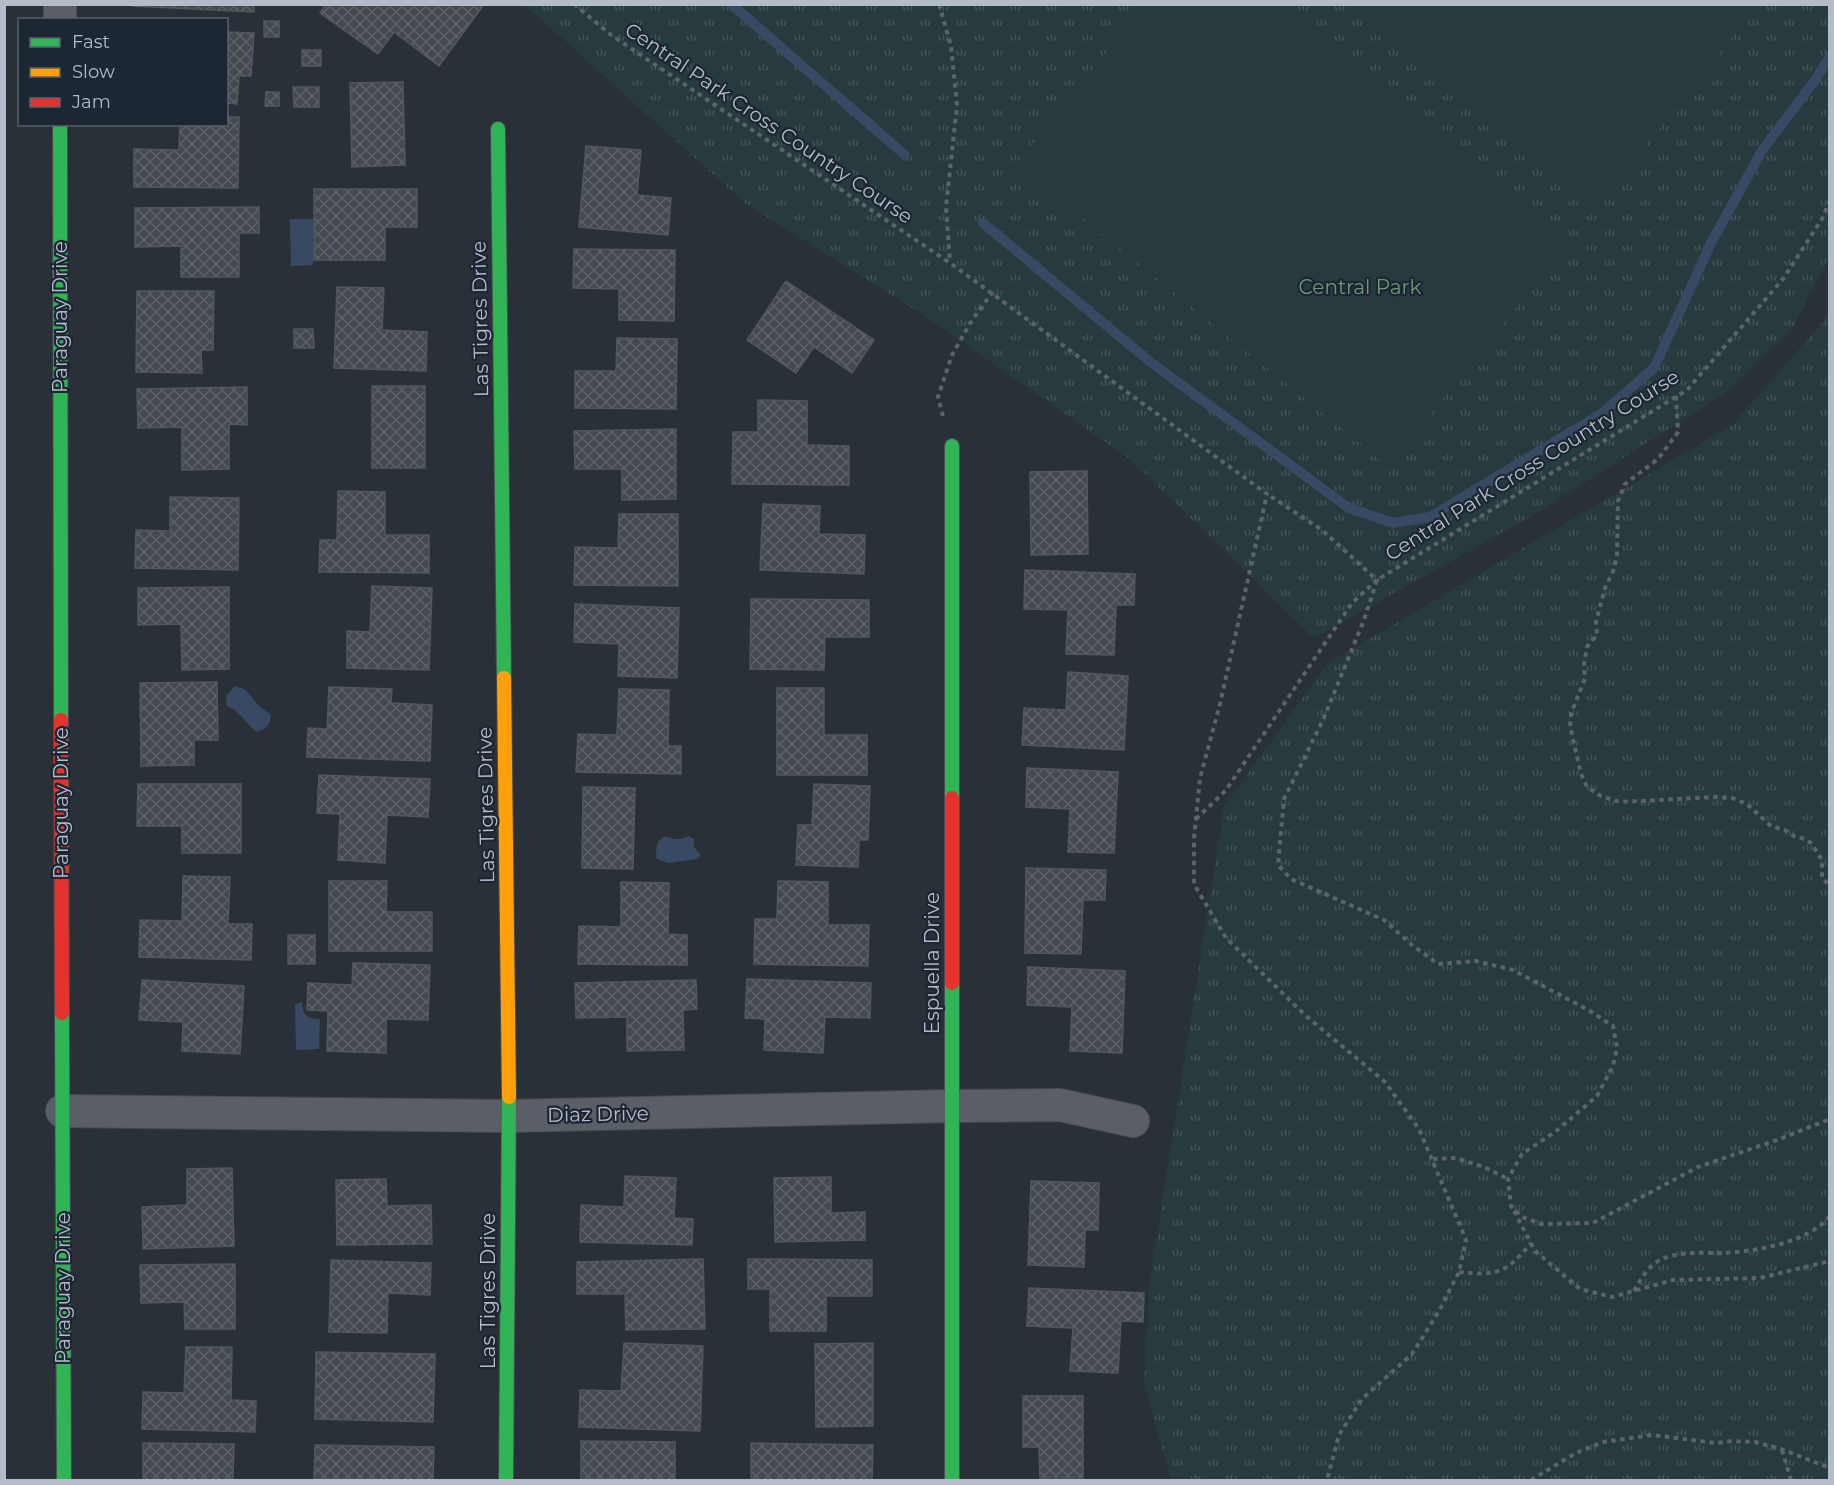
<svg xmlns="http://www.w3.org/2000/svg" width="1834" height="1485" viewBox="0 0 1834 1485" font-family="Montserrat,sans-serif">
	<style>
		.grass { fill: url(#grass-tufts) }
		.pitch { fill: #273a3e }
		.water { fill: #384963 }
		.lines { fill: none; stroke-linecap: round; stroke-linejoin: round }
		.stream { stroke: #384963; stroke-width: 10 }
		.building { fill: url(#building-cross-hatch); stroke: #52575f; stroke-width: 1.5 }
		.street-casing { stroke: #484c53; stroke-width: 34 }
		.fast-casing { stroke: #484c53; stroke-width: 16 }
		.slow-casing { stroke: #484c53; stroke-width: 16 }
		.jam-casing { stroke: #484c53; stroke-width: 16 }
		.path { stroke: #5d636a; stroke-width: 4; stroke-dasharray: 4.5 4.5; stroke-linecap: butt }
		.street { stroke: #5a5e66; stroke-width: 32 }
		.fast { stroke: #30b455; stroke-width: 14 }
		.slow { stroke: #ff9f0a; stroke-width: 14 }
		.jam { stroke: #e5322d; stroke-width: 14 }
		.labels { text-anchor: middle; stroke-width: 4.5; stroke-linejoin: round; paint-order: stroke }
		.street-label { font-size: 20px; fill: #b4bcc9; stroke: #1d2633 }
		.park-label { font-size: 20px; fill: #6b9a76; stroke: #1d2633 }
	</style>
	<defs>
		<pattern id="grass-tufts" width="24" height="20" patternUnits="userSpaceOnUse" patternTransform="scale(1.5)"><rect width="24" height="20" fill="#273a3e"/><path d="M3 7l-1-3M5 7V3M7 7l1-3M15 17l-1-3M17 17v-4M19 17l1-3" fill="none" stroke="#445559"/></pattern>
		<pattern id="building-cross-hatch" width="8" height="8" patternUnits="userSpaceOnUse" patternTransform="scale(1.5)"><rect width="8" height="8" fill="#444950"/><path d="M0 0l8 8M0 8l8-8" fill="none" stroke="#5d6168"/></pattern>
	</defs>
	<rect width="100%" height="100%" fill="#2a3038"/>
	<g class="grass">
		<polygon points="521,5 1829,5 1829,257 1792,329 1730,390 1532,516 1314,638 1131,460 925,316 746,204 532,11"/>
		<polygon points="1829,306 1829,1480 1171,1480 1144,1384 1150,1281 1224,807 1327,664 1732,425 1824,321"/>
	</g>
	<g class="pitch">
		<polygon points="1145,5 1273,5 1569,240 1389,467 1016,164"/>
		<polygon points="1353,5 1758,5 1600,202"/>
	</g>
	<g class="water">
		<polygon points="290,219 313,219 313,265 291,266"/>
		<path d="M235,686l10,3 14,17 12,9c0,9 -6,15 -15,17l-21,-22 -8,-4 -1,-10z"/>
		<path d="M688,836l6,3v8l7,9 -4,3 -29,4 -11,-4c-2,-6 -1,-20 7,-22 9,-1 11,6 24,-1z"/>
		<path d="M302,1002c0,13 6,17 18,17l-1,30 -23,1 -1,-46z"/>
	</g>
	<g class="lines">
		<g class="stream">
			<polyline points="731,4 905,155"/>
			<polyline points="983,223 1149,361 1349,508 1393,523 1430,517 1601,414 1654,368 1712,241 1763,149 1816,79 1830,56"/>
		</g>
	</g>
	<g class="building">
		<polygon points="132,4 254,4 254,12 132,6"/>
		<polygon points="326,4 479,4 482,7 439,66 394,32 378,54 320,13"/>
		<rect x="264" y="21" width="15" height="16"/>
		<polygon points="226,32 254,33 251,76 239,76 237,104 226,103"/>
		<rect x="302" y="50" width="19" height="16"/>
		<polygon points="403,82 405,165 352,167 350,83"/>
		<polygon points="293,87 319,87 319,107 294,107"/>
		<polygon points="266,92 279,92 279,106 265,106"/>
		<polygon points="226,117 239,117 238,188 134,187 134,149 179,150 180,124 226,124"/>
		<polygon points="586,146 641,150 637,195 671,198 668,235 579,227"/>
		<polygon points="314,189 417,189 417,227 385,227 385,260 314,260"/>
		<polygon points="259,207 259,233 239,233 239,277 181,277 181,246 135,247 135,208"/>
		<polygon points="574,249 675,250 674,321 619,320 619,289 573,288"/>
		<polygon points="786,281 874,340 852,373 814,347 796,373 747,340"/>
		<polygon points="337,287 384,288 382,330 427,332 426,371 334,368"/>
		<polygon points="137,291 214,291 213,350 201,350 202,373 136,372"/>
		<polygon points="294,329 313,329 314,348 294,348"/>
		<polygon points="617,338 677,339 676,409 575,408 575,371 616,371"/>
		<rect x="372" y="386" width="53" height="82"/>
		<polygon points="247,387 247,425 229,424 229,469 182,470 182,427 138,428 137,389"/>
		<polygon points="758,400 807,401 807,445 849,446 849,485 732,484 733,432 758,432"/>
		<polygon points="676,429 676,499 622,500 622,469 575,469 574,431"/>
		<polygon points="1087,471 1088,554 1031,555 1030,472"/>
		<polygon points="338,491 385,492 385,535 429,535 429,573 319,572 320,540 337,540"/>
		<polygon points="170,497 239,498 238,570 135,568 136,530 170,531"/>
		<polygon points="763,504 820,506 819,534 865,535 864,574 760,570"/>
		<polygon points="619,514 678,514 678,586 574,585 575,547 618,548"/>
		<polygon points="1025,570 1135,574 1134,605 1116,605 1114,655 1066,654 1068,610 1024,609"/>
		<polygon points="372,586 432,588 429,670 347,668 347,631 370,632"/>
		<polygon points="229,587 229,669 182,670 181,624 138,625 138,588"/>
		<polygon points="751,599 869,600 869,637 825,637 824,670 750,669"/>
		<polygon points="575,604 679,608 677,678 618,676 619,644 574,642"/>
		<polygon points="1068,672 1128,676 1124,750 1022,745 1024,708 1066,710"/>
		<polygon points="217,682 218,740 194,740 194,765 141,766 140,683"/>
		<polygon points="329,687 392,689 391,703 432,705 430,761 307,757 308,728 327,729"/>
		<polygon points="777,688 824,688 824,735 867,735 867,775 777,775"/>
		<polygon points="619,689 669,690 668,746 681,746 681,774 576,772 578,734 617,735"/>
		<polygon points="1027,768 1118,772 1114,853 1068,852 1070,809 1026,807"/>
		<polygon points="319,775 430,779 428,817 387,815 385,863 338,860 340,814 317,813"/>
		<polygon points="138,784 241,784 241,853 182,853 182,826 137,826"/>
		<polygon points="814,784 870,786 868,840 859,840 858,867 796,865 798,825 812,825"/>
		<polygon points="583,787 635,788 633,869 582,868"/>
		<polygon points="1026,868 1106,870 1105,900 1083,900 1081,954 1025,953"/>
		<polygon points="183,876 230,877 228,924 252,924 251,960 139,957 140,920 182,921"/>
		<polygon points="329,881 387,881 386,912 432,912 432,951 329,951"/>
		<polygon points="778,881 828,882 828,925 869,925 868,966 754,964 755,919 777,919"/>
		<polygon points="621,882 669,883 668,934 687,935 687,965 578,964 579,926 621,927"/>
		<rect x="288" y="935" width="27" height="29"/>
		<polygon points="353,963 430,965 428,1020 386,1019 386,1053 327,1051 328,1011 307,1010 308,983 352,985"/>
		<polygon points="1028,967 1125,971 1122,1053 1070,1051 1072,1007 1027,1005"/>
		<polygon points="747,979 871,983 870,1018 825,1017 823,1053 764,1050 765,1019 745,1018"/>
		<polygon points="142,980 244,986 240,1054 182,1051 183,1022 139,1020"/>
		<polygon points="696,980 697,1009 683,1010 684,1050 627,1051 627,1017 576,1018 575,983"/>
		<polygon points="232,1168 234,1246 143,1249 142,1207 187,1205 187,1169"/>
		<polygon points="625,1176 676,1178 674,1218 693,1219 692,1245 580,1242 581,1205 624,1207"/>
		<polygon points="831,1177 831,1213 865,1212 865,1240 775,1242 774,1178"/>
		<polygon points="386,1179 387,1206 431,1205 432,1244 337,1245 336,1180"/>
		<polygon points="1031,1181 1099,1183 1098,1230 1085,1230 1084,1267 1028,1265"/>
		<polygon points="703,1259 705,1329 626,1330 625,1294 577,1294 577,1262"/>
		<polygon points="748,1259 872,1260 872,1296 826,1296 826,1331 770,1331 770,1289 748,1289"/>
		<polygon points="331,1260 431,1263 430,1295 388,1293 387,1333 329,1332"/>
		<polygon points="235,1264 235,1329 185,1329 184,1302 141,1303 140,1265"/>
		<polygon points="1029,1288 1144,1293 1143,1322 1121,1321 1118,1373 1070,1371 1073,1328 1027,1326"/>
		<polygon points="624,1343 703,1346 700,1431 579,1427 580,1390 621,1391"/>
		<polygon points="873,1343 873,1426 816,1427 815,1344"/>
		<polygon points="186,1347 232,1347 231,1400 256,1401 255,1432 142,1429 143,1392 184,1393"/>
		<polygon points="316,1352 435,1354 433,1422 315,1419"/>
		<polygon points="1023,1396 1083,1396 1083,1478 1040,1478 1039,1447 1023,1447"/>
		<polygon points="581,1441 675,1442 675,1480 581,1479"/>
		<polygon points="143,1443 234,1444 233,1480 143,1480"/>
		<polygon points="751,1443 873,1445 872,1480 751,1480"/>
		<polygon points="315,1445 434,1447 433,1480 314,1479"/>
	</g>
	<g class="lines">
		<defs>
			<g id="street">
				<polyline points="60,4 60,20"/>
				<polyline points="62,1111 509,1116 952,1106 1060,1105 1133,1121"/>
			</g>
			<g id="fast">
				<polyline points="60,124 61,720"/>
				<polyline points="498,129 504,678"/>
				<polyline points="952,446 952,798"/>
				<polyline points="952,983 952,1480"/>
				<polyline points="62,1013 64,1480"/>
				<polyline points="506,1480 509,1097"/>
			</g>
			<polyline id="slow" points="504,678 509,1097"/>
			<g id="jam">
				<polyline points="61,720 62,1013"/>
				<polyline points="952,798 952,983"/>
			</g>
		</defs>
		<use href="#street" class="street-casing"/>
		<use href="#fast" class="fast-casing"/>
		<use href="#slow" class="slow-casing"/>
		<use href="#jam" class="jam-casing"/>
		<g class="path">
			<polyline points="574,4 611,35 950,263 1267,494 1220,704 1200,778 1194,838 1194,884 1226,938 1305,1015 1385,1082 1419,1129 1466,1240 1459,1272 1439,1311 1412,1354 1362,1399 1339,1435 1327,1480"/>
			<polyline points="939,4 951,46 957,105 946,207 950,262"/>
			<polyline points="1830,200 1822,219 1783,279 1687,390 1377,580 1364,620 1323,720 1284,799 1278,865 1291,879 1384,920 1412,945 1438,964 1476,961 1513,970 1590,1011 1613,1026 1617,1047 1613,1066 1597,1096 1555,1132 1522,1154 1508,1179 1511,1206 1522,1217 1542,1224 1593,1223 1698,1167 1777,1140 1830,1119"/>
			<polyline points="1676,396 1678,432 1658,459 1625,484 1618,501 1617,554 1614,569 1605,588 1596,622 1597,635 1587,647 1584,664 1585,678 1571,714 1570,726 1581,774 1587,787 1601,796 1620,802 1716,797 1732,798 1747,804 1771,826 1785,830 1794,836 1805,839 1811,843 1822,860 1822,878 1830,886"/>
			<polyline points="943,416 938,397 952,355 972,320 992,293"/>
			<polyline points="1196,819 1226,790 1352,603 1377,580 1322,530 1267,494"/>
			<polyline points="1433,1159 1456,1158 1484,1167 1508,1179"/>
			<polyline points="1514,1211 1535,1251 1580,1289 1612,1297 1673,1280 1760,1278 1830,1261"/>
			<path d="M1459,1272c39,4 47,1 72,-29"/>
			<path d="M1634,1291c7,-12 13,-24 26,-31 17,-9 45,-7 64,-7 32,-2 84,-10 106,-37"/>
			<polyline points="1782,1450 1791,1480"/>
			<polyline points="1531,1480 1576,1453 1603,1442 1652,1435 1716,1443 1732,1441 1755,1442 1781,1449 1830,1468"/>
		</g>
		<use href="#street" class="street"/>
		<use href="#fast" class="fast"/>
		<use href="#slow" class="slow"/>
		<use href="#jam" class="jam"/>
	</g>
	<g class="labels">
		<g class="street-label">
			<text transform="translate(769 123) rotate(34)" y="7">Central Park Cross Country Course</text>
			<text transform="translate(60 317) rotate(-90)" y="7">Paraguay Drive</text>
			<text transform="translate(480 319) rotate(-91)" y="7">Las Tigres Drive</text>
			<text transform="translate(1532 465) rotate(-32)" y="7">Central Park Cross Country Course</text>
			<text transform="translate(61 803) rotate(-90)" y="7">Paraguay Drive</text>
			<text transform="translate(486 805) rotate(-91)" y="7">Las Tigres Drive</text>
			<text transform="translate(932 963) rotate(-90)" y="7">Espuella Drive</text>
			<text transform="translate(598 1114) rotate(-1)" y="7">Diaz Drive</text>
			<text transform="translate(63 1288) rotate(-90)" y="7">Paraguay Drive</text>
			<text transform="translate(488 1291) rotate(-90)" y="7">Las Tigres Drive</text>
		</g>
		<g class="park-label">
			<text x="1360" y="294">Central Park</text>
		</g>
	</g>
	<rect width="1834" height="1485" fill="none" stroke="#b4bcc9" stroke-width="12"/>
	<rect x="18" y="18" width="210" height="108" fill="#1d2633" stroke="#59626f" stroke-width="1.5"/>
	<rect x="30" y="38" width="30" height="9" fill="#30b455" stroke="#59626f" stroke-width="1.5"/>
	<text x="72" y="48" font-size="18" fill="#b4bcc9">Fast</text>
	<rect x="30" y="68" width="30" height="9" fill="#ff9f0a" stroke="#59626f" stroke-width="1.5"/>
	<text x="72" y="78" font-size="18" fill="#b4bcc9">Slow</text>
	<rect x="30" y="98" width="30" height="9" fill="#e5322d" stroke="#59626f" stroke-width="1.5"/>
	<text x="72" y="108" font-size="18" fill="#b4bcc9">Jam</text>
</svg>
